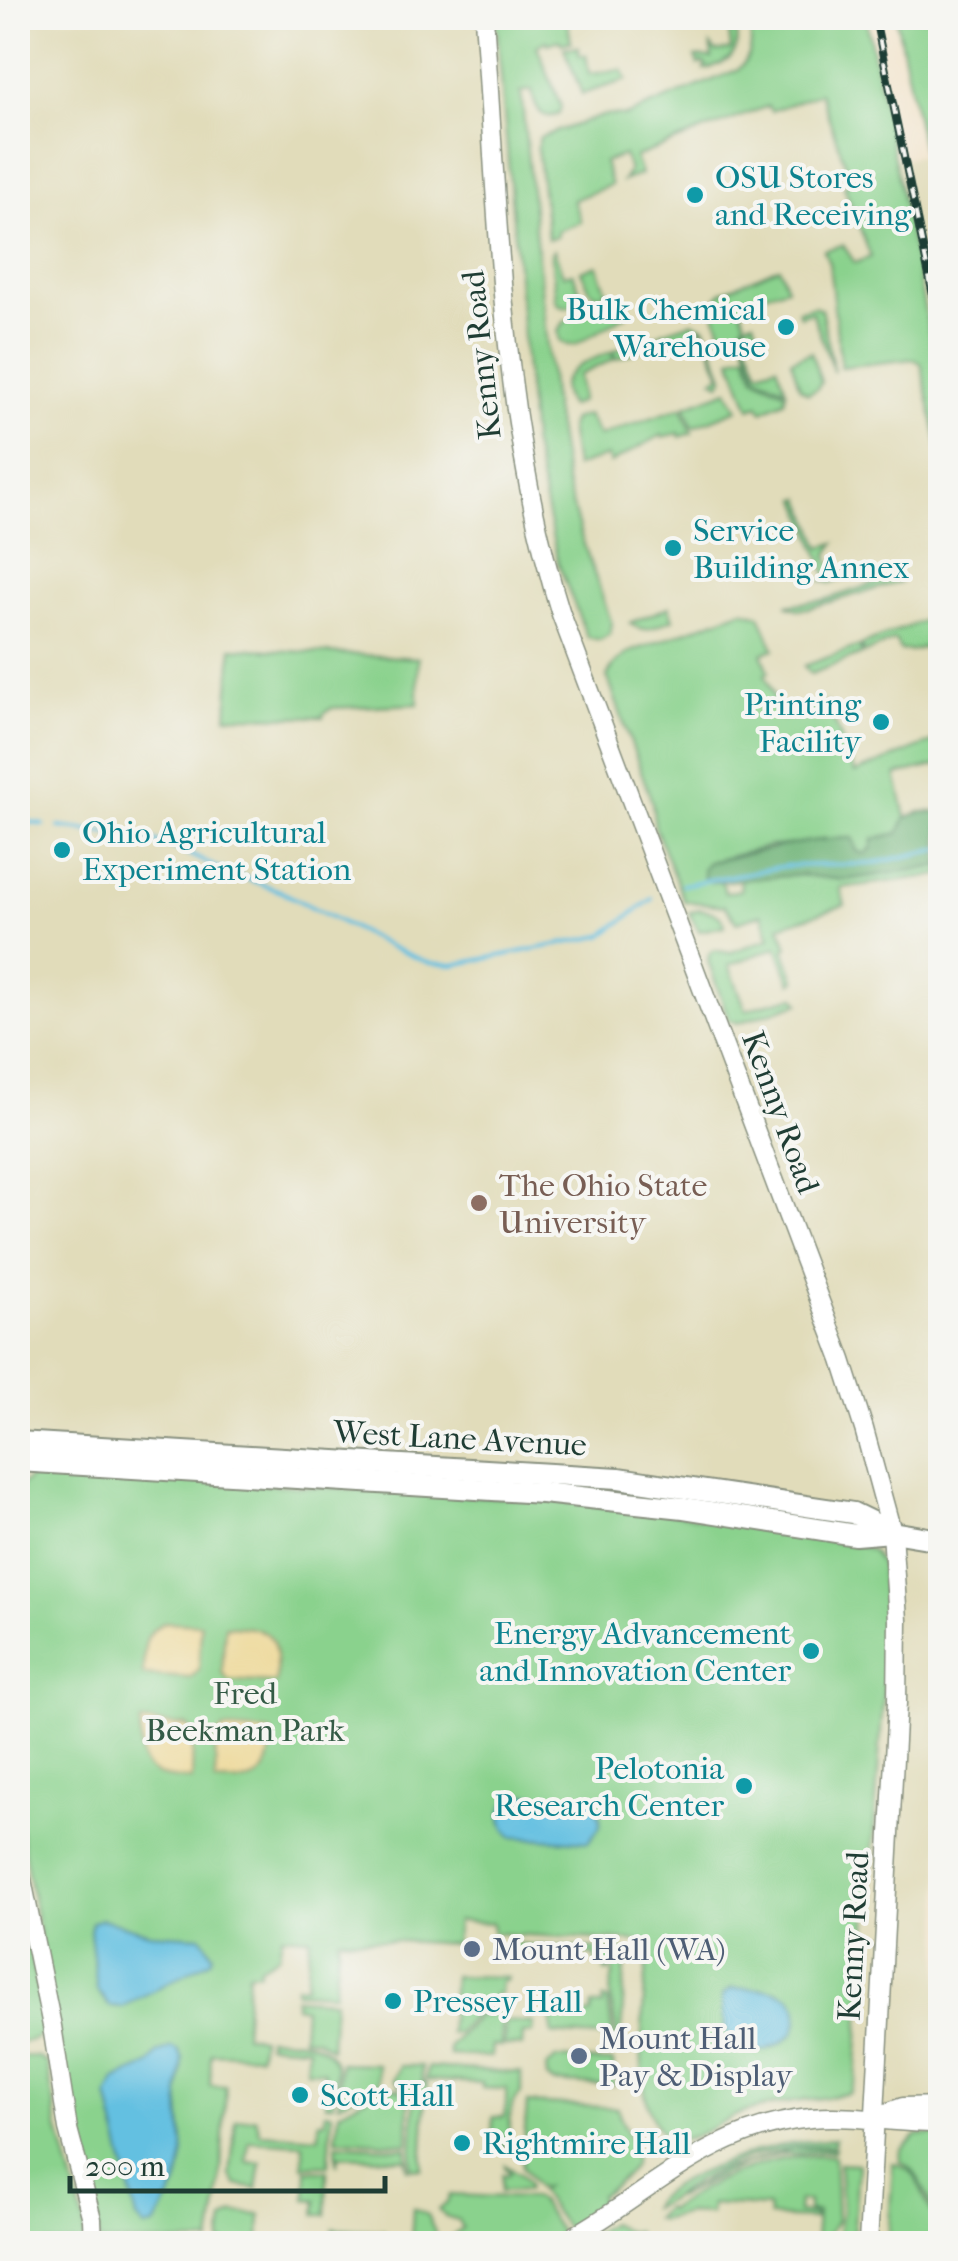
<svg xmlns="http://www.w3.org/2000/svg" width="958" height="2261" viewBox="0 0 958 2261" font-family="'IM FELL French Canon',serif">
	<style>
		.built { fill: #e1dcba }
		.green { fill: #8ad28d; stroke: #548860; stroke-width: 2.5 }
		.forest { fill: #6fb478; stroke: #477856; stroke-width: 2.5 }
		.sand { fill: #eeda9e; stroke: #868c69; stroke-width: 2.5 }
		.water { fill: #63c0e1; stroke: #417e8a; stroke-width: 2.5 }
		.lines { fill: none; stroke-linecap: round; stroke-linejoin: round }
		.stream { stroke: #63c0e1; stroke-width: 4 }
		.secondary-casing { stroke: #88907f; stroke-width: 21 }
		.primary-casing { stroke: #88907f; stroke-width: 24 }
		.secondary { stroke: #fff; stroke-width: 18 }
		.primary { stroke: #fff; stroke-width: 20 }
		.rail-casing { stroke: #1f3d34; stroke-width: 8 }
		.rail { stroke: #f6f6f2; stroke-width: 4; stroke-dasharray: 11; stroke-linecap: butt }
		.culture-dot { fill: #0f9aa8; stroke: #f6f6f2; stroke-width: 4 }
		.education-dot { fill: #8d6e63; stroke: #f6f6f2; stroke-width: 4 }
		.service-dot { fill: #5c6f8a; stroke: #f6f6f2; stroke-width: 4 }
		.labels { text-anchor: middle; stroke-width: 8; stroke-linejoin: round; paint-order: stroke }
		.culture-label { font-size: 32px; fill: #0d838f; stroke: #f6f6f2; text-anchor: start }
		.street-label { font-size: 32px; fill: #1f3d34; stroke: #f6f6f2 }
		.education-label { font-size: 32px; fill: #785e54; stroke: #f6f6f2; text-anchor: start }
		.park-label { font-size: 32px; fill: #345b46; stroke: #f6f6f2 }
		.service-label { font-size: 32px; fill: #4e5e75; stroke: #f6f6f2; text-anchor: start }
	</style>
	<rect width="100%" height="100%" fill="#f6f6f2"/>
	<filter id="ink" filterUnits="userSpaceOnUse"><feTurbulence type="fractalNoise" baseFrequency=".01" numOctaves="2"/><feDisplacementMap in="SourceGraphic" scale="20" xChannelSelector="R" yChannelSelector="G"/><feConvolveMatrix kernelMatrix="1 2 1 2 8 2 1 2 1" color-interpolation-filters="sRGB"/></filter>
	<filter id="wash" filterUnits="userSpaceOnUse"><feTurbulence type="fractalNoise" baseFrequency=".0048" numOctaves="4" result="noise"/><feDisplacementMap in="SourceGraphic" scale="40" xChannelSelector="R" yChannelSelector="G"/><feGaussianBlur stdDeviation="2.25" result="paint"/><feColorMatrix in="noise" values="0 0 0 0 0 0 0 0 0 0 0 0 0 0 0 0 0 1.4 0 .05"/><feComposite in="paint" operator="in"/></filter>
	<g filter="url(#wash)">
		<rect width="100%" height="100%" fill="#f2e3ca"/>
		<polygon class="built" points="18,18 858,18 895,161 940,151 940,2243 18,2243"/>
		<g class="green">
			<path d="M496,18h71l4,24 -9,1 -2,-3 -12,4 -1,-3 -10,5 24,61 -2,7c-19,8 -25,-8 -27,-24l-11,2 31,304 14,87 16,56 30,85 -2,10 -10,6 -13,-3 -29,-74 -26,-122z"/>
			<path d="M748,18h118l74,368v67l-19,-90 -8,-4 -72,8 -12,-104 -5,-13 19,-5 12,18 16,-6 -27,-71 13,-6 -2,-5 -5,2 -30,-84 -49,18 -3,-5 -133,51 6,17 -18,7 6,-10 -5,-16 -20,7 7,23 -38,15 8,22 -24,9 1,5 -10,3 -11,-92 3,-10 65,-22 21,1 111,-46c18,-14 15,-32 11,-52z"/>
			<polygon points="896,18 940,18 940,195 929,181"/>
			<path d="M736,30c4,26 -6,30 -28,39h-4l2,-4 -3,-2 -5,2 -3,-8 17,1 -1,-12 5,6 15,-2 -2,-19z"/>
			<polygon points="578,47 580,56 586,55 589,74 622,70 627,80 582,94 564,48"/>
			<polygon points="554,250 563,275 573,273 581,293 576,304 565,307 558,304 556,299 551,253"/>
			<polygon points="597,265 607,292 597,295 590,290 581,271"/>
			<polygon points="779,267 787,287 748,299 750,305 741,309 745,320 739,335 724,340 713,307 721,292"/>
			<polygon points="617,302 627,305 626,315 575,345 567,345 560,341 558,331 565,321"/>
			<polygon points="814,306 821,309 834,372 812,312 800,316 798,311"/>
			<polygon points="754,320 758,333 746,338 759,371 777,365 786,389 757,375 742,335 747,322"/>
			<polygon points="692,322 705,327 724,376 720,383 713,379 721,375 703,328 665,341 662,332"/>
			<polygon points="659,334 662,342 616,359 613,351"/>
			<path d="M611,352l3,7 -35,16 2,26 -11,5c-25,-31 19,-46 41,-54z"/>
			<polygon points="811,352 821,382 816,390 808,393 800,388 791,360"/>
			<polygon points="746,353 755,377 786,392 784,401 762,411 759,405 750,408 731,358"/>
			<polygon points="728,390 738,409 693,427 685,406"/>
			<polygon points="682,407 692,433 680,437 679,433 663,438 662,435 610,463 607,456 575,467 569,427 572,419 587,415 599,436"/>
			<polygon points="802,498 821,547 835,543 828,554 830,563 841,570 852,567 855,575 830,583 822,580 828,578 798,499"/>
			<polygon points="892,578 900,582 809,608 797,609 786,605 824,600"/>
			<path d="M669,607l4,12c-16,6 -28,17 -43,4z"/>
			<path d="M743,610l17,5 14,34 -12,4 7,19 -4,2 17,45 45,-16 28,70 85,-34v26l-44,10 10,42 -7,16 -18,4 -16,17 -41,-16 -12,5 -42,3 -62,16 3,20 11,-1 3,12 16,-3 -1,-12 60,-3 45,5 95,-14v9l-100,13 5,17 -65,21 8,21 -4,2 12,32 -5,2 -14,-36 -48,18 17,45c10,-3 37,-12 50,-13l4,6 -62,20 -9,-3 -21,-59 1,-7 6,-4 14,3 41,-15 -8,-24 -25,8 -12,-16 -41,-5 -29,-74 -3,-25 -45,-126 7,-11 13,-12z"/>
			<polygon points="929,618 937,633 935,644 911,651 900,650 895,640 864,653 861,645"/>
			<polygon points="859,646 862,654 811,674 804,666"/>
			<polygon points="232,648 418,658 418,704 332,708 324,713 323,717 227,716"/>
			<path d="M699,909c12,3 24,3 26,17l-26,5 -10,-18z"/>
			<path d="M38,1472l496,27 132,13 196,34 10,5 9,13 5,96 -30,420 -6,13c-36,8 -72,8 -108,20 -24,8 -46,30 -72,26 -45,-28 -24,-150 -21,-197l-156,-9 -1,-10 -35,-2 -2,23 -116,-6 -5,55 -38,-2v-5l10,-1 4,-48 -28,-2 -3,20 -20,12v5l-11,1 -4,62 17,2 -2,18 -48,-2 -1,32 16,1 -6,100 -9,57h-112l-3,-41 -25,-87 -53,-298 1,-316 2,-16z"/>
			<path d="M18,1893l28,138c-13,7 -7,11 -28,10z"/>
			<polygon points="509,1943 614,1950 609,1972 605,1972 605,1966 596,1965 596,1955 509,1949"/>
			<polygon points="617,1949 626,1951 621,2039 617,2038 610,1993"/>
			<polygon points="453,1976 507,1977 506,1981 501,1981 500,1994 494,1994 493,1999 490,2000 488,2009 478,2011 457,2033 449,2033"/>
			<polygon points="295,1998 334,2000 331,2048 316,2039 302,2037 304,2008 295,2006"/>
			<polygon points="603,2000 608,2000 613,2038 552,2034 552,2013 591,2015 592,2006 603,2006"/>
			<polygon points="494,2005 501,2005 501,2046 492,2045 491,2057 449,2055 449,2047 478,2016 493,2013"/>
			<polygon points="505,2021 534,2023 533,2033 523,2033 522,2046 504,2045"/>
			<path d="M267,2037c25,2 59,1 68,27 4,10 -1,30 -2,40h-7l-2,-33 -18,-1 2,-23 -41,-3z"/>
			<polygon points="18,2057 39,2057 47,2063 58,2127 84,2222 85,2243 18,2244"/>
			<polygon points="556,2059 613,2062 614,2086 553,2082 547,2077 546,2067"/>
			<polygon points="340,2063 377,2064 379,2083 339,2104"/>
			<polygon points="400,2066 422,2066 422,2083 427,2084 426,2094 430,2095 430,2099 426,2099 422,2169 411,2168 415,2098 394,2080"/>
			<path d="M428,2067l93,6v21c-19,13 -3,37 -20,57l1,-16 -10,-1 1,-17h12l2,-28 -25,-1v-5l-56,-3z"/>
			<polygon points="385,2087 399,2089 409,2098 408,2144 336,2139 339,2112"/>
			<path d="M527,2103l90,5c19,51 33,53 -17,87l-1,15 -32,20 -28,-39 5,-4 -7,1 -15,-21z"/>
			<polygon points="325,2112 332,2113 329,2165 303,2166 303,2144 249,2141 247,2162 261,2163 257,2189 236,2185 230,2175 236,2120 256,2118 260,2133 319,2137 319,2121 325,2121"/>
			<path d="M940,2134v84c-17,-20 -15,-43 -40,-57l1,-11 16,-15z"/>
			<path d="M835,2139l-1,6c-50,0 -92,10 -136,35 -16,9 -31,24 -47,28 10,-27 99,-56 127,-62 19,-4 38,-5 57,-7z"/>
			<polygon points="336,2144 407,2148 408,2170 406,2159 339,2156 337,2166"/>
			<polygon points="794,2148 835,2148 834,2151 782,2154 747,2163 675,2198 721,2171"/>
			<path d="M800,2156h34l3,65 -15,22h-7l2,-31 -9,-1v-10h-9l-1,12 16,1v5l-45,-2 -1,-10 -57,-3 -1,10 -23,-1 -27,7 -6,-2 12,-10 2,2c42,-28 81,-47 132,-54z"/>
			<polygon points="839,2163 858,2164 853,2243 836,2243 842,2211"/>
			<path d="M893,2163c25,6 25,23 35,42 9,16 13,20 12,38h-52z"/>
			<polygon points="505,2165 521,2175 528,2185 527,2190 501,2191 502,2174 508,2175 510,2172 505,2168"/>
			<polygon points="307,2170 327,2171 326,2215 316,2215 317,2200 306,2199"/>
			<polygon points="450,2195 534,2198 540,2202 561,2233 543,2243 451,2243 453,2235 462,2228 458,2220 445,2216 439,2210 447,2203"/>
			<polygon points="413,2208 427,2215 440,2243 411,2243"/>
			<polygon points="235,2213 261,2215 260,2242 300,2243 221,2243 224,2221"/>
			<polygon points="610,2223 628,2232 635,2231 642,2243 576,2244"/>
			<polygon points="334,2228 385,2231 386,2233 361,2243 331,2243"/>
		</g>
		<path class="forest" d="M921,812h19v54l-95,14 -45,-5 -90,7 -6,-4 -1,-10 5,-6c49,-8 95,-25 145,-24l4,14 8,2 7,-6 1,-9 26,-6 7,-16z"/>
		<g class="sand">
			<path d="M165,1622l36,2 -2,46 -9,8 -47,-3c1,-23 -2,-43 22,-53z"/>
			<path d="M225,1626c49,2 53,7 51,57l-48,-3 -6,-8z"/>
			<path d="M141,1722l46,4 6,7 -1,47c-48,-3 -54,-9 -51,-58z"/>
			<path d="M224,1729l48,3c-3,48 -10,52 -57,50l1,-47z"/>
		</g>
		<g class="water">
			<path d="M519,1795l71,1 10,21v10l-12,15 -76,-5c-15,-15 -14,-35 7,-42z"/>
			<polygon points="102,1919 150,1933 201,1936 213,1954 211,1960 122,2007 109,2006 97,1990 90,1931 92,1922"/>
			<path d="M732,1988c34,2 78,-5 62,45 -41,37 -76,15 -71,-38z"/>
			<polygon points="172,2047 179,2051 183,2059 179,2095 184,2153 178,2183 155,2226 145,2228 137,2219 108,2096 115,2080 150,2064 158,2053"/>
		</g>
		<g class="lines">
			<g class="stream">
				<polyline points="18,820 44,825"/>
				<polyline points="59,827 139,837 174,847 215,867 280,891 390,947 429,963 453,965 602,936 652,899"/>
				<polyline points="682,885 785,866 870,864 940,849"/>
			</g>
		</g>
	</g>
	<g filter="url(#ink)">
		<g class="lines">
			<defs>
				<g id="secondary">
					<path d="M484,18c15,199 16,404 77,596l281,746 22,69 28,103 6,88 -1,83 -29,541"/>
					<polyline points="18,1860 52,2026 68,2129 92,2219 93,2244"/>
					<polyline points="875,2117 903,2107 940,2106"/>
					<path d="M560,2244c87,-46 146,-116 251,-126 44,-4 86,6 129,5"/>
				</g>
				<g id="primary">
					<polyline points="18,1442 619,1478 853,1513 890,1531"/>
					<polyline points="18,1461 542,1493 684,1508 855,1535 892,1532 940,1540"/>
				</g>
			</defs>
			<use href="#secondary" class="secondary-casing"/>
			<use href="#primary" class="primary-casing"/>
			<use href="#secondary" class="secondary"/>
			<use href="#primary" class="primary"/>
			<defs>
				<polyline id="rail" points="875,18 940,329"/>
			</defs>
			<use href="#rail" class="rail-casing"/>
			<use href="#rail" class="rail"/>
		</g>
	</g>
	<g class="culture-dot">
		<circle cx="695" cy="195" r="10"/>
		<circle cx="786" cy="327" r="10"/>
		<circle cx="673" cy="548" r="10"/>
		<circle cx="881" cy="722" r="10"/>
		<circle cx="62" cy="850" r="10"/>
		<circle cx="811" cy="1651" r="10"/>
		<circle cx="744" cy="1786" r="10"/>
		<circle cx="393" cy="2001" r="10"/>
		<circle cx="300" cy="2095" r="10"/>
		<circle cx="462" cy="2143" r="10"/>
	</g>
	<circle class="education-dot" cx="479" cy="1203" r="10"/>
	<g class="service-dot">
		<circle cx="472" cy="1949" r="10"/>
		<circle cx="579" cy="2056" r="10"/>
	</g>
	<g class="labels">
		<g class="culture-label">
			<text x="715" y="188">OSU Stores<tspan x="715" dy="37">and Receiving</tspan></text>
			<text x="766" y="320" text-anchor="end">Bulk Chemical<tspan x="766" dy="37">Warehouse</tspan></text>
			<text x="693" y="541">Service<tspan x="693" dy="37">Building Annex</tspan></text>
			<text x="861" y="715" text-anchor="end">Printing<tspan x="861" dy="37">Facility</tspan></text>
			<text x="82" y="843">Ohio Agricultural<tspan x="82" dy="37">Experiment Station</tspan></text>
			<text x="791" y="1644" text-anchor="end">Energy Advancement<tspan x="791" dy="37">and Innovation Center</tspan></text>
			<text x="724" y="1779" text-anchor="end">Pelotonia<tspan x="724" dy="37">Research Center</tspan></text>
			<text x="413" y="2012">Pressey Hall</text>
			<text x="320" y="2106">Scott Hall</text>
			<text x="482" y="2154">Rightmire Hall</text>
		</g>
		<g class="street-label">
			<text transform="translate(481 355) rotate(-96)" y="11">Kenny Road</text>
			<text transform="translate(781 1112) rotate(70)" y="11">Kenny Road</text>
			<text transform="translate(460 1438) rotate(3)" y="11">West Lane Avenue</text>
			<text transform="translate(853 1936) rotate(-87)" y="11">Kenny Road</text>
		</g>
		<g class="education-label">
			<text x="499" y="1196">The Ohio State<tspan x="499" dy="37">University</tspan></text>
		</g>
		<g class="park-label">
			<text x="245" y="1704">Fred<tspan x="245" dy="37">Beekman Park</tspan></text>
		</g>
		<g class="service-label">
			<text x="492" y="1960">Mount Hall (WA)</text>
			<text x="599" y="2049">Mount Hall<tspan x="599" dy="37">Pay &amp; Display</tspan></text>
		</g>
	</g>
	<rect width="958" height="2261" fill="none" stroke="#f6f6f2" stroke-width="60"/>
	<path d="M70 2176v15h315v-15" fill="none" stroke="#1f3d34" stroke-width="5"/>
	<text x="85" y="2176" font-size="30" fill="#1f3d34" stroke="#f6f6f2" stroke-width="8" paint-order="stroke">200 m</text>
</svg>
